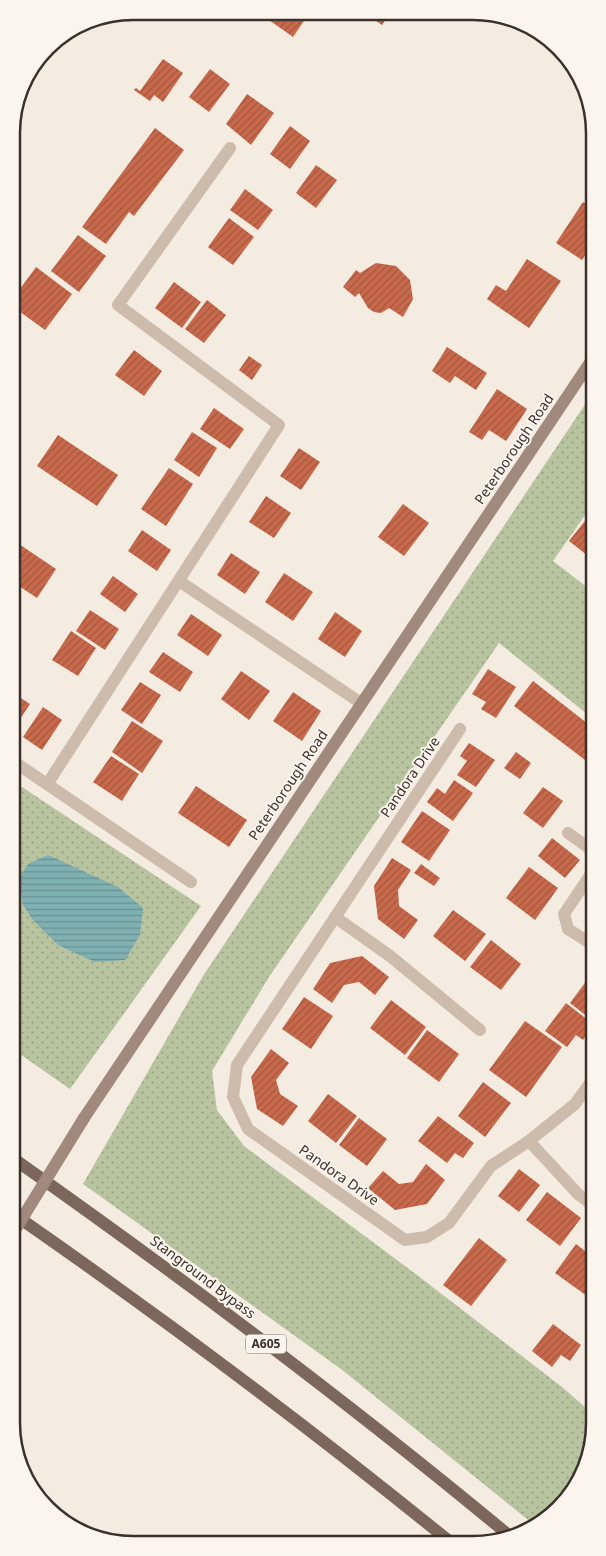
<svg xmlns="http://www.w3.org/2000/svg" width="606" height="1556" viewBox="0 0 606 1556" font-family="'Noto Sans',sans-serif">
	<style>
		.grass { fill: url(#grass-dots) }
		.water { fill: url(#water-rules) }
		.building { fill: url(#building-hatch) }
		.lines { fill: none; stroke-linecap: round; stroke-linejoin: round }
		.street { stroke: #cdbbac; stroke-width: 12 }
		.secondary { stroke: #a18a7d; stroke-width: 12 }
		.primary { stroke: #7d675c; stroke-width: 12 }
		.secondary-bridge { stroke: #a18a7d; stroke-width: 12 }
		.labels { text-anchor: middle; stroke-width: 4; stroke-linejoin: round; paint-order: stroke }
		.shield { fill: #fbf5ee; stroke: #756b66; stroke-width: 1 }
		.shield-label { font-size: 12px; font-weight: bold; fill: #3b302b }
		.street-label { font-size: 14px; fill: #3b302b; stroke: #fbf5ee }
		.rim { fill: none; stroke: #3b302b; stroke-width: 2.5 }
	</style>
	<defs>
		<pattern id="grass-dots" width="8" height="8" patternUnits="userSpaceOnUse" patternTransform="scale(1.25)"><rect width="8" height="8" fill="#b8c4a0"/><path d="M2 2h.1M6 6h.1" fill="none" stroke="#97a083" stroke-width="1.8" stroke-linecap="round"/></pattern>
		<pattern id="water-rules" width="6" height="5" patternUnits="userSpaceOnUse" patternTransform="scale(1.25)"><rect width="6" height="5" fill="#7fb0b2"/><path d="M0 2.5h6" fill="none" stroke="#699091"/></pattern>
		<pattern id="building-hatch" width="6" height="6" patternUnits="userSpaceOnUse" patternTransform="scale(1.25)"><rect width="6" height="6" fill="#c8694b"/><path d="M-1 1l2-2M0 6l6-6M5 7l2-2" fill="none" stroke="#a4573f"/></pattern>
	</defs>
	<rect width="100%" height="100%" fill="#f4ebe1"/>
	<g class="grass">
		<path d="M592,394v111l-39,56 39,30v127l-93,-75 -230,334 -57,94 5,39 27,36 173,129 145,112 32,28c1,30 -8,65 -29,88 -8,8 -23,14 -33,20l-191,-154 -258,-185 120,-208z"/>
		<polygon points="13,781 201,906 70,1089 14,1050"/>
	</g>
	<polygon class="water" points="48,855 118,887 143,908 140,935 125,960 95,962 58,945 33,920 23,905 19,878 28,864"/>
	<g class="building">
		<polygon points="258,12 269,12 265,17"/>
		<polygon points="274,12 310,12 293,37 269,20"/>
		<polygon points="364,13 390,13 382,25"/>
		<polygon points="163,59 183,73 163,102 154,95 150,101 134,90 136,88 140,91"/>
		<polygon points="210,69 230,84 209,112 189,97"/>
		<polygon points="247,94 274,113 251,145 226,124"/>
		<polygon points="290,126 310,141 290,169 270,154"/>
		<polygon points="155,128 184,150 134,216 129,212 106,244 82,227"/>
		<polygon points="316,165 337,180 316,208 296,193"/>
		<polygon points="245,189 273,210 258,230 230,210"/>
		<polygon points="583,202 591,207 591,247 582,260 556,243"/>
		<polygon points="229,218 254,237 233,265 208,247"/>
		<polygon points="78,235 106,256 79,292 51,271"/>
		<polygon points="527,259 561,281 529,328 487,299 496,285 506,291"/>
		<polygon points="376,263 396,266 410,280 413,299 403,317 389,308 381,313 374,312 368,308 359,293 355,297 343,287 356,270 360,273"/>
		<polygon points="36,267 72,294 45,330 12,306 12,300"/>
		<polygon points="174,282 201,302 182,328 155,308"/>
		<polygon points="207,300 226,315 204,343 185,329"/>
		<polygon points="447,347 487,373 476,390 455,376 450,383 432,371"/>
		<polygon points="134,350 162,371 144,396 115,375"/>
		<polygon points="249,356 262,365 252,380 239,370"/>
		<polygon points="497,389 527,409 506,441 489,430 482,440 469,432"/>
		<polygon points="214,408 244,429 230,449 200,429"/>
		<polygon points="192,432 217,448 199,477 174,460"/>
		<polygon points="58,435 118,475 97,506 37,466"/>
		<polygon points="299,448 320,462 301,490 280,476"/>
		<polygon points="169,468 193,484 166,526 141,509"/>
		<polygon points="266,496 291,513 274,538 249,522"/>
		<polygon points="403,504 429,523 404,556 378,537"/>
		<polygon points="592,512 592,559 569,541"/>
		<polygon points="142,530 171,550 157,571 128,551"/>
		<polygon points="13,540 56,569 37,598 13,582"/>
		<polygon points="231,553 260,572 245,594 217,575"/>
		<polygon points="284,573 313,592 293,621 265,602"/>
		<polygon points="113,576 138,594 125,612 100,594"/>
		<polygon points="90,610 119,629 105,650 76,631"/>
		<polygon points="335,612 362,631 345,657 318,639"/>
		<polygon points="191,614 222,635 208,656 177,635"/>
		<polygon points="71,631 96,648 78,676 52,660"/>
		<polygon points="163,652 193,672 180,692 149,672"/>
		<polygon points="488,669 516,687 496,718 481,709 486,702 472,694"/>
		<polygon points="241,671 270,691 249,720 221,699"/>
		<polygon points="533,681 592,727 593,766 514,706"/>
		<polygon points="140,682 161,695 142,724 121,710"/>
		<polygon points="293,692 321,711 302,741 273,721"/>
		<polygon points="13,693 30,704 13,730"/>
		<polygon points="43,707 62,720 42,750 23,737"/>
		<polygon points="132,721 163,741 142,773 112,752"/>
		<polygon points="469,743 495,760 476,787 457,775 467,761 460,756"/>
		<polygon points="516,752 531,763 520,779 504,768"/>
		<polygon points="111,756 139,774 122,801 93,782"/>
		<polygon points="454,780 473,793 453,821 427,802 437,788 445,794"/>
		<polygon points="196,786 247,820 229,847 178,813"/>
		<polygon points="543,787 563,801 543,828 523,813"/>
		<polygon points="422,811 450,830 429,861 401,842"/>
		<polygon points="552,838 580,860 565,878 538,856"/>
		<polygon points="392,858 411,870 398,890 399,906 418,920 404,939 378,919 374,886"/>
		<polygon points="421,864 440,878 434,886 414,873"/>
		<polygon points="529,867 558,888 535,920 506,898"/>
		<polygon points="453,910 486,934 465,961 433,936"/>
		<polygon points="491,940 521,964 501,990 470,967"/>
		<polygon points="362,956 389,977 375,995 359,982 344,985 332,1003 313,989 330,963"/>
		<polygon points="593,972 593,1021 570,1003"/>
		<polygon points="304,997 333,1016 311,1049 282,1029"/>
		<polygon points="391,1000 426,1027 405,1055 370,1028"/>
		<polygon points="566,1003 593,1024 583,1040 576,1035 567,1047 545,1031"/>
		<polygon points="525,1021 562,1047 526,1097 489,1070"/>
		<polygon points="427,1030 459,1054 439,1082 407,1058"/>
		<polygon points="271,1049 289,1063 276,1080 280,1094 298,1106 283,1126 257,1109 251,1077"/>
		<polygon points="483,1082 511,1103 485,1137 458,1116"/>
		<polygon points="328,1094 357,1116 336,1143 308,1121"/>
		<polygon points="594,1113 594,1157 590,1154 586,1122"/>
		<polygon points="438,1116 474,1143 463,1158 455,1153 447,1163 418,1141"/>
		<polygon points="359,1118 387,1139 367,1166 339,1145"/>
		<polygon points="426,1164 445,1180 427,1204 395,1210 368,1188 383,1171 399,1184 413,1182"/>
		<polygon points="519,1169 540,1185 519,1212 498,1196"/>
		<polygon points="547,1192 581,1218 560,1246 526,1220"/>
		<polygon points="479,1238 507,1260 471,1306 443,1285"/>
		<polygon points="576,1244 594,1258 594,1301 555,1273"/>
		<polygon points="553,1324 581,1345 570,1361 561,1355 552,1367 532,1351"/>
	</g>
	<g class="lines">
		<g class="street">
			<polyline points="179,581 361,703"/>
			<polyline points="460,729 237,1065 233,1097 248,1129 405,1240 427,1237 449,1223 491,1166 529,1141 575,1104 593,1079"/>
			<polyline points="13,761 191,882"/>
			<polyline points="48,783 279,425 118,305 230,148"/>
			<polyline points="568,833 593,851"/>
			<polyline points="593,871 564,914 568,929 593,945"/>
			<polyline points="335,917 390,956 480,1030"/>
			<polyline points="529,1141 578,1194 594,1206"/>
		</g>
		<polyline class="secondary" points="84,1118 591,361"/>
		<g class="primary">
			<path d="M14,1159c170,120 337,245 497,378"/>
			<path d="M15,1215c148,103 294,212 434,326"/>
		</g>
		<polyline class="secondary-bridge" points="15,1230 84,1118"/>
	</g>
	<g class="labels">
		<rect class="shield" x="246" y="1334.5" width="40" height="19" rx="4"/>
		<g class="shield-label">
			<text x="266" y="1348">A605</text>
		</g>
		<g class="street-label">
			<text transform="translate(514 449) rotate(-56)" y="5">Peterborough Road</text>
			<text transform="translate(410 777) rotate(-56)" y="5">Pandora Drive</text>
			<text transform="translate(288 785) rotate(-56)" y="5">Peterborough Road</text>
			<text transform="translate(339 1175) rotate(35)" y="5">Pandora Drive</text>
			<text transform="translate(203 1277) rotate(37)" y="5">Stanground Bypass</text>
		</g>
	</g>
	<path d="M0 0H606V1556H0ZM133 20H473A113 113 0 0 1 586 133V1423A113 113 0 0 1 473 1536H133A113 113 0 0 1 20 1423V133A113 113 0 0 1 133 20Z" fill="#fbf5ee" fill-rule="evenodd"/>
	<path class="rim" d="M133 20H473A113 113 0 0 1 586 133V1423A113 113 0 0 1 473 1536H133A113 113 0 0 1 20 1423V133A113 113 0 0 1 133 20Z"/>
</svg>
